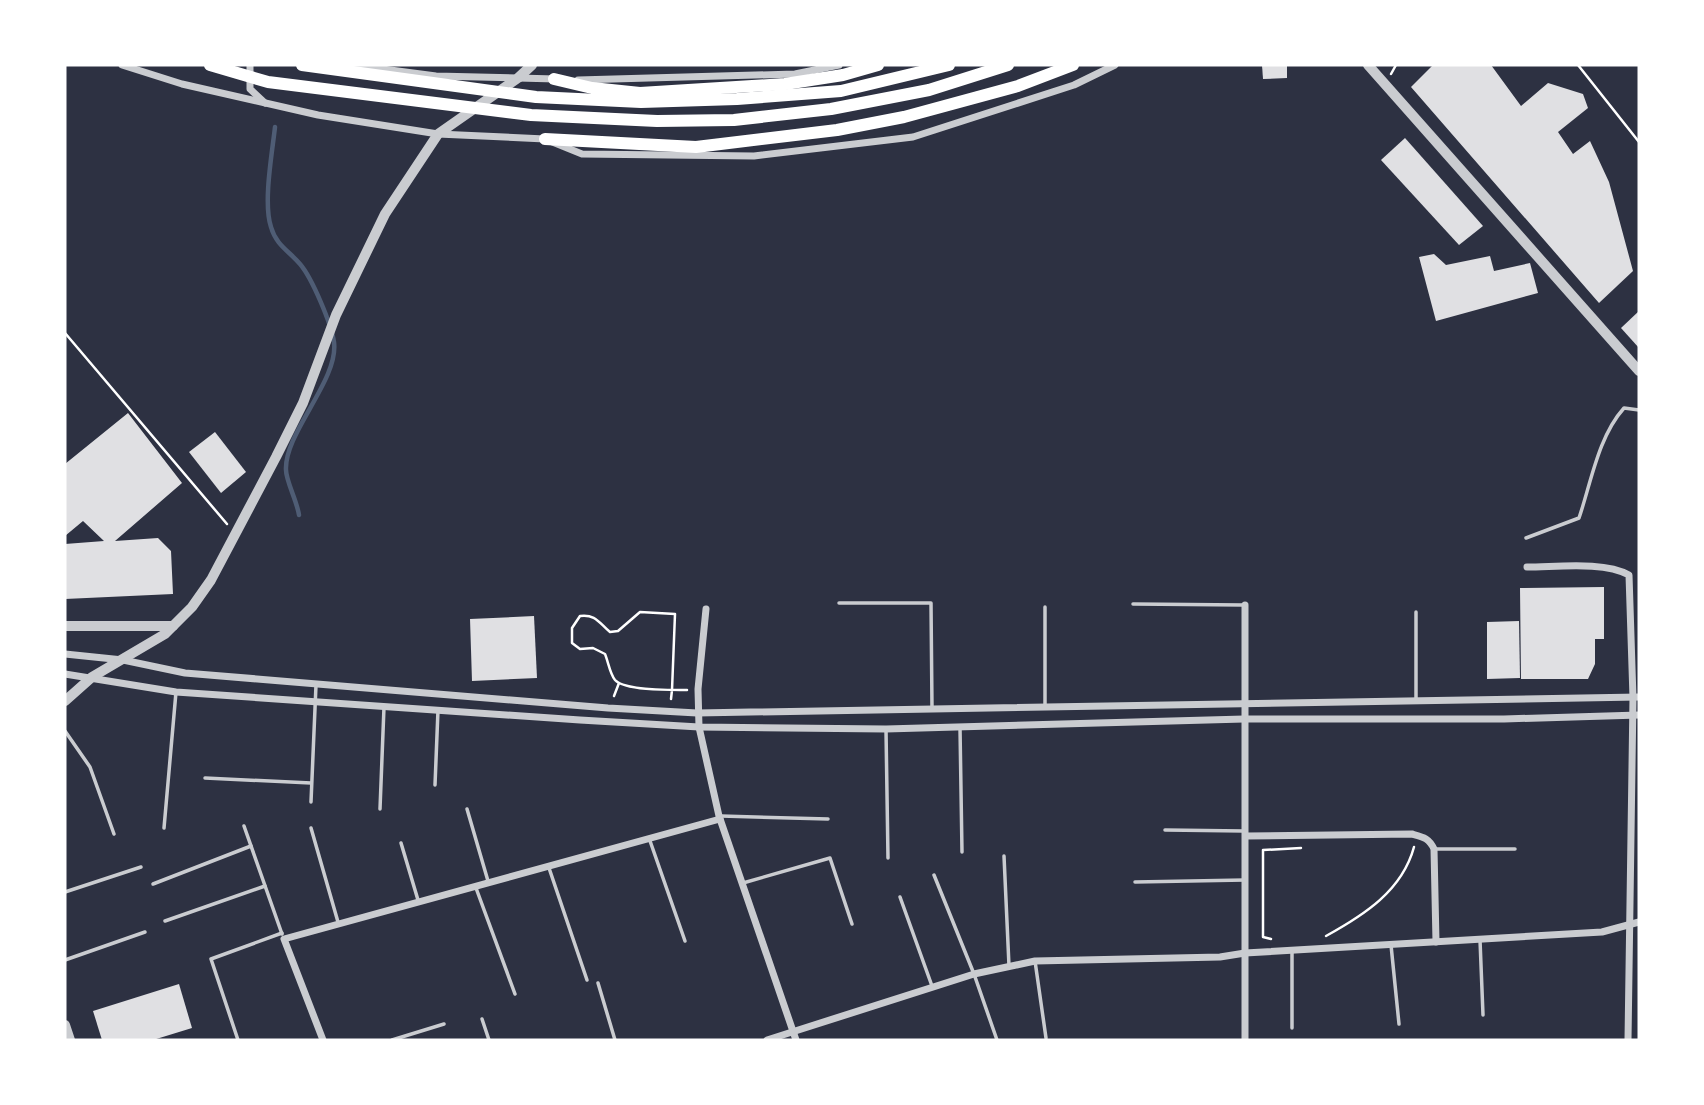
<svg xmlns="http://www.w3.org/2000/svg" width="1704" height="1105" viewBox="0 0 1704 1105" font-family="Lora,serif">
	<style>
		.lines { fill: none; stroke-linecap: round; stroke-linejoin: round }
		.stream { stroke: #4f5d75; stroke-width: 4.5 }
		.building { fill: #e0e0e3 }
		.path { stroke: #fff; stroke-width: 2.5 }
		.service { stroke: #caccd0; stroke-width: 3.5 }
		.minor { stroke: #caccd0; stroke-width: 7 }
		.tertiary { stroke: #caccd0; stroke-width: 10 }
		.primary { stroke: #fff; stroke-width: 12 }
	</style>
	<rect width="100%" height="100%" fill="#2d3142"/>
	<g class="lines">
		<path class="stream" d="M275,127c-3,27 -12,76 -4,100 5,18 18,24 29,37 12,14 31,59 34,78 5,38 -50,91 -48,128 0,11 11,31 13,45"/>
	</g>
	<g class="building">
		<polygon points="1262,65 1287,65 1287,78 1263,79"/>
		<polygon points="1433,65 1491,65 1521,106 1548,83 1583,94 1588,108 1558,132 1573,154 1590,141 1609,182 1633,271 1599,303 1411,87"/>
		<polygon points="1405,138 1483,226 1459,245 1381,160"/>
		<polygon points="1434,254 1446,265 1490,256 1494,271 1530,263 1538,293 1436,321 1419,257"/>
		<polygon points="1639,311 1639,348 1621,328"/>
		<polygon points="128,413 182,483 115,541 158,538 171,551 173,594 65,599 65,544 104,541 83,521 65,536 65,464"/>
		<polygon points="215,432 246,472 221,493 189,452"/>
		<polygon points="1604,587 1604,639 1595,639 1595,664 1588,679 1521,679 1520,588"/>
		<polygon points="534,616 537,678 472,681 470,619"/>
		<polygon points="1519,621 1520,678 1487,679 1487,622"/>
		<polygon points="179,984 192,1028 153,1040 102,1040 93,1011"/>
	</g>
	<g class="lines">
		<g class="path">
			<polyline points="1578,65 1639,142"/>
			<polyline points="1391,74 1396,65"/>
			<polyline points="65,333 227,524"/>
			<polyline points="614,696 619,683"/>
			<path d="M671,699l1,-9 3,-76 -35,-2 -22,19 -8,1c-11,-9 -14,-18 -30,-16l-8,12v15l8,6 13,-1 12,6c3,7 5,20 10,26 10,11 57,10 72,10"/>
			<path d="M1326,936c38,-21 76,-45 88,-89"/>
			<polyline points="1271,939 1263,937 1263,850 1301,848"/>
		</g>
		<g class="service">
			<path d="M1526,538l53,-20c12,-35 19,-81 45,-110l15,2"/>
			<polyline points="839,603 931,603 932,708"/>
			<polyline points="1133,604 1243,605"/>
			<polyline points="1045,607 1045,706"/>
			<polyline points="1416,612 1416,701"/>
			<polyline points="960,728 962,852"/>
			<polyline points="886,730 888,858"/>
			<polyline points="65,731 90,767 114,834"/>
			<polyline points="205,778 311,783"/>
			<polyline points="435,785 438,710"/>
			<polyline points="311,802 316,685"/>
			<polyline points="380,809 384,707"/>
			<polyline points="467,809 488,881"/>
			<polyline points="721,816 828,819"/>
			<polyline points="244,826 282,934"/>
			<polyline points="164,828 176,692"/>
			<polyline points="311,828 338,922"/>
			<polyline points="1165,830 1244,831"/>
			<polyline points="649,838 685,941"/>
			<polyline points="401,843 418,900"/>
			<polyline points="1434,849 1515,849"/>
			<polyline points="1004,856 1009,966"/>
			<polyline points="549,868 587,980"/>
			<polyline points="934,875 974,974 997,1040"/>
			<polyline points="1135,882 1245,880"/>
			<polyline points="743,883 830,858 852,924"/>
			<polyline points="153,884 251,846"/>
			<polyline points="476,888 515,994"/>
			<polyline points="65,892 141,867"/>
			<polyline points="900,897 932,986"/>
			<polyline points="165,921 265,886"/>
			<polyline points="1480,940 1483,1015"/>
			<polyline points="1391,945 1399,1024"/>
			<polyline points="1292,951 1292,1028"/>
			<polyline points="65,960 145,932"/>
			<polyline points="1035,961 1046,1038"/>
			<polyline points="598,983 615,1040"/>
			<polyline points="482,1019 489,1040"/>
			<polyline points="238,1040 211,959 282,933"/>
			<polyline points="392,1040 444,1024"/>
		</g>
		<g class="minor">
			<polyline points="122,65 182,84 318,115 438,134 545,139 582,154 754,156 913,137 1074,85 1115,65"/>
			<polyline points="250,65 250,89 265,103"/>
			<polyline points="352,65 436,76 556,79"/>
			<polyline points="578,80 795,74 839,65"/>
			<path d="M1527,567c30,0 77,-6 102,8l4,123 -5,342"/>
			<polyline points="706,609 698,689 699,727 719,816 796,1040"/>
			<polyline points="65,654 123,660 185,673 608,708 697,713 1639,697"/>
			<polyline points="65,674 176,692 580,720 699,727 886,729 1244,719 1504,719 1639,715"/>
			<path d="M1246,836l166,-2c11,3 17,4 22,15l2,93"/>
			<polyline points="323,1040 284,939 720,819"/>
			<polyline points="767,1040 974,974 1035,961 1220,957 1245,953 1602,932 1639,922"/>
			<polyline points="1245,1040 1245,605"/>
		</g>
		<g class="tertiary">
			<polyline points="1368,65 1639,371"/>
			<polyline points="65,626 173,626"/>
			<polyline points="65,701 92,677 165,634 192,607 211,580 276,457 303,403 336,315 385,214 438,134 518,78 532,65"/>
			<polyline points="65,1025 70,1040"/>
		</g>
		<g class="primary">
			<polyline points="210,65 268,82 531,115 657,121 734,120 831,109 929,90 1008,65"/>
			<polyline points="302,65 536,97 641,102 737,99 841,91 949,65"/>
			<polyline points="554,79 592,88 640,93 785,84 843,75 878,65"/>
			<polyline points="545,139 696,147 837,130 904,117 1018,86 1073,65"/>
		</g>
	</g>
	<rect width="1704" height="1105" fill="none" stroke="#ffffff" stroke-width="133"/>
</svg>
